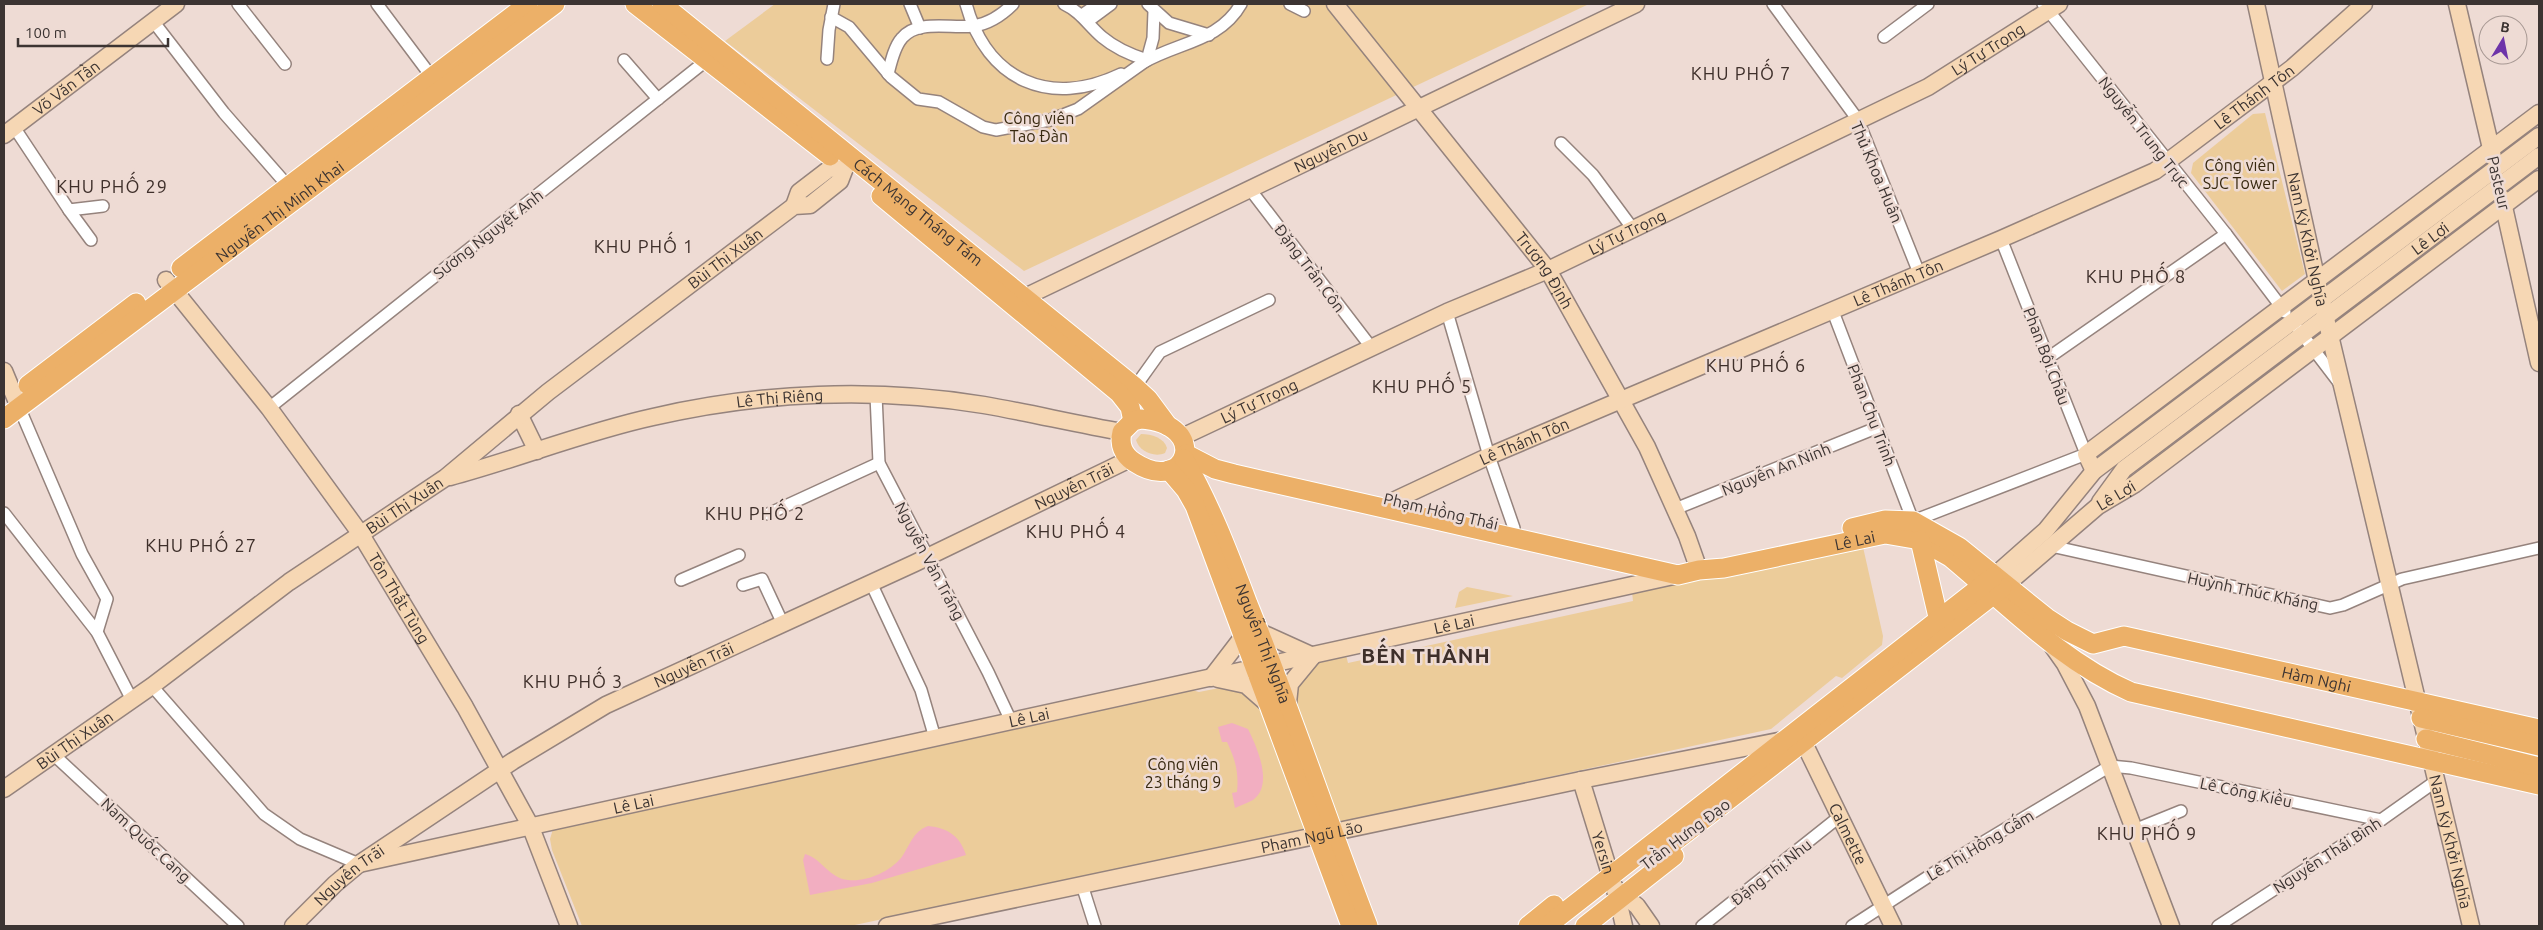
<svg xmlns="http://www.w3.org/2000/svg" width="2543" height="930" viewBox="0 0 2543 930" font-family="Ubuntu,sans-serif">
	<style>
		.green { fill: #eccc9a }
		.water { fill: #f2aec1 }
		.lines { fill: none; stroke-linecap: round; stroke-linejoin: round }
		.street-casing { stroke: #95837d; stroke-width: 14 }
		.secondary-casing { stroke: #95837d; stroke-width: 19 }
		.primary-casing { stroke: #fff; stroke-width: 21 }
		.street { stroke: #fff; stroke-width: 11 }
		.secondary { stroke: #f6d7b4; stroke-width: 16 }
		.primary { stroke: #ecb068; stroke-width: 19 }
		.labels { text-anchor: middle; stroke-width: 5; stroke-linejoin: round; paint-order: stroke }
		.street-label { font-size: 16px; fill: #3c3432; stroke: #eedbd4 }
		.park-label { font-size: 16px; fill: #37280f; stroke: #eedbd4 }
		.neighbourhood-label { font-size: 18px; letter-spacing: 1px; fill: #3e2f2a; stroke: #eedbd4 }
		.district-label { font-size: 21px; font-weight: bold; letter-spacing: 1px; fill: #3e2f2a; stroke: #eedbd4 }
	</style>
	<rect width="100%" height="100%" fill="#eedbd4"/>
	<g class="green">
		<polygon points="775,4 1589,4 1024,271 725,41"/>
		<polygon points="2265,113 2305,274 2282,291 2191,173 2193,163 2253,114"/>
		<path d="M1141,434c11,0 23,4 26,14l-2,5c-11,5 -26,-2 -29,-13z"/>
		<polygon points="1863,547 1883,636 1882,645 1842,678 1836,676 1771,729 1341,822 1337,819 1293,693 1314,662 1346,655 1348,663 1633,601 1632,592"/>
		<polygon points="1467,587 1513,596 1455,608 1459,592"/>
		<polygon points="1229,686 1257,697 1309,828 850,926 582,926 552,850 550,839 553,829 1188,689 1199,692"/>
	</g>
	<g class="water">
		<path d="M1232,723l16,6c9,18 26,56 5,71 -5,3 -12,5 -18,8l-3,-15 5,-1c2,-20 -2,-33 -10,-50h-5l-4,-15z"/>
		<path d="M928,826c20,2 32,10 38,29l-94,28 -62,12 -7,-35 2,-6c16,4 25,25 43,26 19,2 41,-8 53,-22 9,-12 11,-26 27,-32z"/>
	</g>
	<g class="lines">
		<defs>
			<g id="street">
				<polyline points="238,4 285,64"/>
				<polyline points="377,4 431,76"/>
				<polyline points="910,4 920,28"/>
				<path d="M966,4c21,77 84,104 155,70"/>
				<path d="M1064,4c17,8 24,21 38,33 13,11 29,18 45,23"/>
				<polyline points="1148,4 1169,23 1209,35"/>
				<polyline points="1290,4 1304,11"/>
				<polyline points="1773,4 1858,120 1919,273"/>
				<polyline points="2043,4 2226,234 2285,312"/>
				<polyline points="1082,15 1098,4"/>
				<polyline points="831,17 849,27 891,77 918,99 939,102 983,127 996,130 1050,120 1078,109 1147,60 1153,38 1154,11"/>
				<polyline points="153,21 224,113 288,186"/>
				<polyline points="1088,21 1111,4"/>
				<polyline points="1884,37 1928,4"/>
				<polyline points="827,59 829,30 834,4"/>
				<polyline points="624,60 658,99"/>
				<path d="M1144,62c35,-20 76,-21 97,-58"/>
				<path d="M888,74c3,-12 6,-27 14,-36 16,-19 49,-9 71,-12 15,-2 29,-11 40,-22"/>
				<polyline points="14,127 69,210 103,206"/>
				<polyline points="1561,143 1593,175 1633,229"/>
				<polyline points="1249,188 1371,347"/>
				<polyline points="69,210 91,240"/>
				<polyline points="1832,309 1913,521 2086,454 2001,239"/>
				<polyline points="1447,312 1489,456 1514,528 1512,537"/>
				<polyline points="2298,329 2340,384"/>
				<polyline points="2048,358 2226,234"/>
				<polyline points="1135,387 1160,352 1269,300"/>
				<polyline points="876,395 879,463 988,672 1011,721"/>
				<polyline points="19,407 82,554 107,599 97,632"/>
				<polyline points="269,408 707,60"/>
				<polyline points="1675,509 1876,428"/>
				<polyline points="4,513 97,632 132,700"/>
				<polyline points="768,514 879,463"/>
				<polyline points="2051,546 2330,608 2343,605 2402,579 2539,548"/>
				<polyline points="681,580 739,555"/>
				<polyline points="871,583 921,690 935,738"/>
				<polyline points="743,585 762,579 783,624"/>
				<polyline points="152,686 264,814 300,839 359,864"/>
				<polyline points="54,755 238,926"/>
				<polyline points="2134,830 2181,811"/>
				<polyline points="1082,885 1095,926"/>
				<polyline points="1702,926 1839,817"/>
				<polyline points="1852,926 1957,858 2110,766 2131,768 2381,820"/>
				<polyline points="2218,926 2381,820 2436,781"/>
			</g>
			<g id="secondary">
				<path id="s1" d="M1335,4l213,266 99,177 40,89 12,34"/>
				<path id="s2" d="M2256,4l61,277 154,645"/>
				<polyline points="2457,4 2493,157"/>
				<path id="s3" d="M4,135l172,-131"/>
				<polyline points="2502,198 2539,363"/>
				<polyline points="794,206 799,192 829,169 845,168"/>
				<path id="s4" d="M166,280l103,128 91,125 105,174 65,118 39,101"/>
				<path id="s5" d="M1025,297l611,-293"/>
				<polyline points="4,371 19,407"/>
				<polyline points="519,414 537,451"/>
				<path id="s6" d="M1182,437l265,-125 101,-42 380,-183 131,-83"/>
				<polyline points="2094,471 2086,454 2539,113"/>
				<path id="s7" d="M450,477c68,-18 134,-45 203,-60 108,-25 222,-30 331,-12 46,8 92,19 138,27"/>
				<path id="s8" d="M1395,500l94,-44 512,-217 154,-68 137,-103 72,-64"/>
				<path id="s9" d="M2100,502l24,-33 415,-313"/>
				<polyline points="1994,576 2046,530 2094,471 2539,136"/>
				<path id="s10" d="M2006,585l92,-79 37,-22 404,-305"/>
				<polyline points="1260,632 1313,656"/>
				<polyline points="2053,647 2065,664 2087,706 2171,926"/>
				<polyline points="1211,678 1244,635"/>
				<polyline points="1218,679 1246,685 1270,706"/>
				<polyline points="1288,703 1290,684 1313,656"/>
				<path id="s11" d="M1804,743l89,183"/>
				<path id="s12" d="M1581,780l37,120 6,26"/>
				<path id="s13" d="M4,789l148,-103 137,-104 156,-104 103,-86 246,-186 16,-1 30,-24 5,-13 8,-10"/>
				<path id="s14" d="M359,864l1319,-289"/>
				<polyline points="1615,888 1637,906 1651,926"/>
				<path id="s15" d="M293,926l42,-42 24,-20 154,-103 93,-56 309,-142 215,-104"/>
				<path id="s16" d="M887,926l694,-146 203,-40"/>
			</g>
			<g id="primary">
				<polyline points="635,4 830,156"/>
				<path id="s17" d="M662,4l473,383 13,12 20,27"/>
				<polyline points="881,196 1119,393 1130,407 1133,421"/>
				<polyline points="181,268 528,4"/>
				<polyline points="28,385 136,303"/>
				<path id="s18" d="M4,419l551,-415"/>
				<path d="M1141,419c71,5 46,78 -7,43 -11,-7 -15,-18 -12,-30l11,-11z"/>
				<path id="s19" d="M1186,454l29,15 19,5 444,101 21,-5 25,-2 161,-34 35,6 30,17c59,49 111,104 181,135l408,93"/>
				<path id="s20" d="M1184,459c27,47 45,95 64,145 43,106 79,215 120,322"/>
				<polyline points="1169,470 1186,490 1195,506 1351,926"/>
				<path id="s21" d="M1852,528l33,-8 28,1 46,26 88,71 20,13 26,13 31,-8 415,93"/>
				<polyline points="1920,540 1939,621"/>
				<polyline points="2421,718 2539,746"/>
				<polyline points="2426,739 2539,767"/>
				<polyline points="1652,859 2002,588"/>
				<polyline points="1528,926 1554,905"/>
				<polyline points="1547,926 1993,577"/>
				<polyline points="1585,926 1674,856"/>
			</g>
		</defs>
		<use href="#street" class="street-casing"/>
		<use href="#secondary" class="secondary-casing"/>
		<use href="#primary" class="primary-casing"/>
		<use href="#street" class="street"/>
		<use href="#secondary" class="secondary"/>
		<use href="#primary" class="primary"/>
	</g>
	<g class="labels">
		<g class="street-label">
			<text dy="6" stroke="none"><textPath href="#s6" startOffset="895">Lý Tự Trọng</textPath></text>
			<text dy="6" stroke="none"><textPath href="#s3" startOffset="78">Võ Văn Tần</textPath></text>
			<text dy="6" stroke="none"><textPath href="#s8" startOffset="952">Lê Thánh Tôn</textPath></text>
			<text transform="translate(2144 132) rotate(52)" y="6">Nguyễn Trung Trực</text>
			<text dy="6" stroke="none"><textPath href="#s5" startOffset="339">Nguyễn Du</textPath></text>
			<text transform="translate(1877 172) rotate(67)" y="6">Thủ Khoa Huân</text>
			<text transform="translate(2499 183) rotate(77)" y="6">Pasteur</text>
			<text dy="6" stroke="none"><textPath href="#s18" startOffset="345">Nguyễn Thị Minh Khai</textPath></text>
			<text dy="6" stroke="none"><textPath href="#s17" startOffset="330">Cách Mạng Tháng Tám</textPath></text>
			<text dy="6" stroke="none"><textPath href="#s6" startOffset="490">Lý Tự Trọng</textPath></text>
			<text transform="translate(488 234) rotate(-38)" y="6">Sương Nguyệt Anh</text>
			<text dy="6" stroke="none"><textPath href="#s2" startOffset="241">Nam Kỳ Khởi Nghĩa</textPath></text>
			<text dy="6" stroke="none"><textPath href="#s9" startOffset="424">Lê Lợi</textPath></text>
			<text dy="6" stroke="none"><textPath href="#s13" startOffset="896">Bùi Thị Xuân</textPath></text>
			<text transform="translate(1310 268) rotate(53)" y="6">Đặng Trần Côn</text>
			<text dy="6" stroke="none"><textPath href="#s1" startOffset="339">Trương Định</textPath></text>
			<text dy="6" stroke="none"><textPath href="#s8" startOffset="548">Lê Thánh Tôn</textPath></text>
			<text transform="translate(2047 356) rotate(69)" y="6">Phan Bội Châu</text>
			<text dy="6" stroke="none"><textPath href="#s7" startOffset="340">Lê Thị Riêng</textPath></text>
			<text dy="6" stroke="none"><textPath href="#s6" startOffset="85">Lý Tự Trọng</textPath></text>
			<text transform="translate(1872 415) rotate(69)" y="6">Phan Chu Trinh</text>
			<text dy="6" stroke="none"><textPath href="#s8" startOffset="142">Lê Thánh Tôn</textPath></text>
			<text transform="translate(1776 469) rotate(-22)" y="6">Nguyễn An Ninh</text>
			<text dy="6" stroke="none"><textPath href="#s15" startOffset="901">Nguyễn Trãi</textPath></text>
			<text dy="6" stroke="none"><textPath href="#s10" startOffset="142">Lê Lợi</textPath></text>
			<text dy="6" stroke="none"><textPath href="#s13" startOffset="491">Bùi Thị Xuân</textPath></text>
			<text transform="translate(1441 511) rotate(13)" y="6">Phạm Hồng Thái</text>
			<text dy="6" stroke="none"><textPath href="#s19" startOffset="688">Lê Lai</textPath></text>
			<text transform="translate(930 561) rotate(62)" y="6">Nguyễn Văn Tráng</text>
			<text transform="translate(2253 591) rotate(12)" y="6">Huỳnh Thúc Kháng</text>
			<text dy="6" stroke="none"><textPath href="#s4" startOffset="395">Tôn Thất Tùng</textPath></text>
			<text dy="6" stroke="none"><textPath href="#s14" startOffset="1121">Lê Lai</textPath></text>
			<text dy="6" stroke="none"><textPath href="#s20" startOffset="201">Nguyễn Thị Nghĩa</textPath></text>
			<text dy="6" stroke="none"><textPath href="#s15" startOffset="481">Nguyễn Trãi</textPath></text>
			<text dy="6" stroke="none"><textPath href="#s21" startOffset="510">Hàm Nghi</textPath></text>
			<text dy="6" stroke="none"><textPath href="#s14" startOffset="686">Lê Lai</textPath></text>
			<text dy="6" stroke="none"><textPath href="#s13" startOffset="86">Bùi Thị Xuân</textPath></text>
			<text transform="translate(2246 792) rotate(12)" y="6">Lê Công Kiều</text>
			<text dy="6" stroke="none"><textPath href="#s14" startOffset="281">Lê Lai</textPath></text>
			<text transform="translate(1685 834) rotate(-37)" y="6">Trần Hưng Đạo</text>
			<text dy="6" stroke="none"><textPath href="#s11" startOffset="101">Calmette</textPath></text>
			<text dy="6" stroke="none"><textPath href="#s16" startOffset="434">Phạm Ngũ Lão</textPath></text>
			<text transform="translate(146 840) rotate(43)" y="6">Nam Quốc Cang</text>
			<text dy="6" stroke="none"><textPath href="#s2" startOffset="860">Nam Kỳ Khởi Nghĩa</textPath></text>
			<text transform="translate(1980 845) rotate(-31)" y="6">Lê Thị Hồng Gấm</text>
			<text dy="6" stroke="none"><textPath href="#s12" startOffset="76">Yersin</textPath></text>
			<text transform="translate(2327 855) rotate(-33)" y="6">Nguyễn Thái Bình</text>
			<text transform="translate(1771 872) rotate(-38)" y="6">Ðặng Thị Nhu</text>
			<text dy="6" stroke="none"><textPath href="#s15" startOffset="76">Nguyễn Trãi</textPath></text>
		</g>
		<g class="park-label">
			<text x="1039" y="124">Công viên<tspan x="1039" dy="18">Tao Đàn</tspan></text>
			<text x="2240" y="171">Công viên<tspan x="2240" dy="18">SJC Tower</tspan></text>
			<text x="1183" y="770">Công viên<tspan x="1183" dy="18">23 tháng 9</tspan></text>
		</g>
		<g class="neighbourhood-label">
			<text x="1741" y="80">KHU PHỐ 7</text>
			<text x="112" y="193">KHU PHỐ 29</text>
			<text x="644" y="253">KHU PHỐ 1</text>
			<text x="2136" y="283">KHU PHỐ 8</text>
			<text x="1756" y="372">KHU PHỐ 6</text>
			<text x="1422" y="393">KHU PHỐ 5</text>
			<text x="755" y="520">KHU PHỐ 2</text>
			<text x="1076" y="538">KHU PHỐ 4</text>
			<text x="201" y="552">KHU PHỐ 27</text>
			<text x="573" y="688">KHU PHỐ 3</text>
			<text x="2147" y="840">KHU PHỐ 9</text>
		</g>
		<g class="district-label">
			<text x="1426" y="663">BẾN THÀNH</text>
		</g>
	</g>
	<rect width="2543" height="930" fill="none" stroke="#3c3432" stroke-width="10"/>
	<g transform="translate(2503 40) rotate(10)"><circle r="24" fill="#eedbd4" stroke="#a79893"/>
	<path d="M0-4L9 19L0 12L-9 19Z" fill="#6d33a9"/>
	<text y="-8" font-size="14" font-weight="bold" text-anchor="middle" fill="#3c3432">B</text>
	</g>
	<path d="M18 38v8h150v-8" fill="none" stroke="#3c3432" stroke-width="2.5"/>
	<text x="25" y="38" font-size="15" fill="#3c3432" stroke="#eedbd4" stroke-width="4" paint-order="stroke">100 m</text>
</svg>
